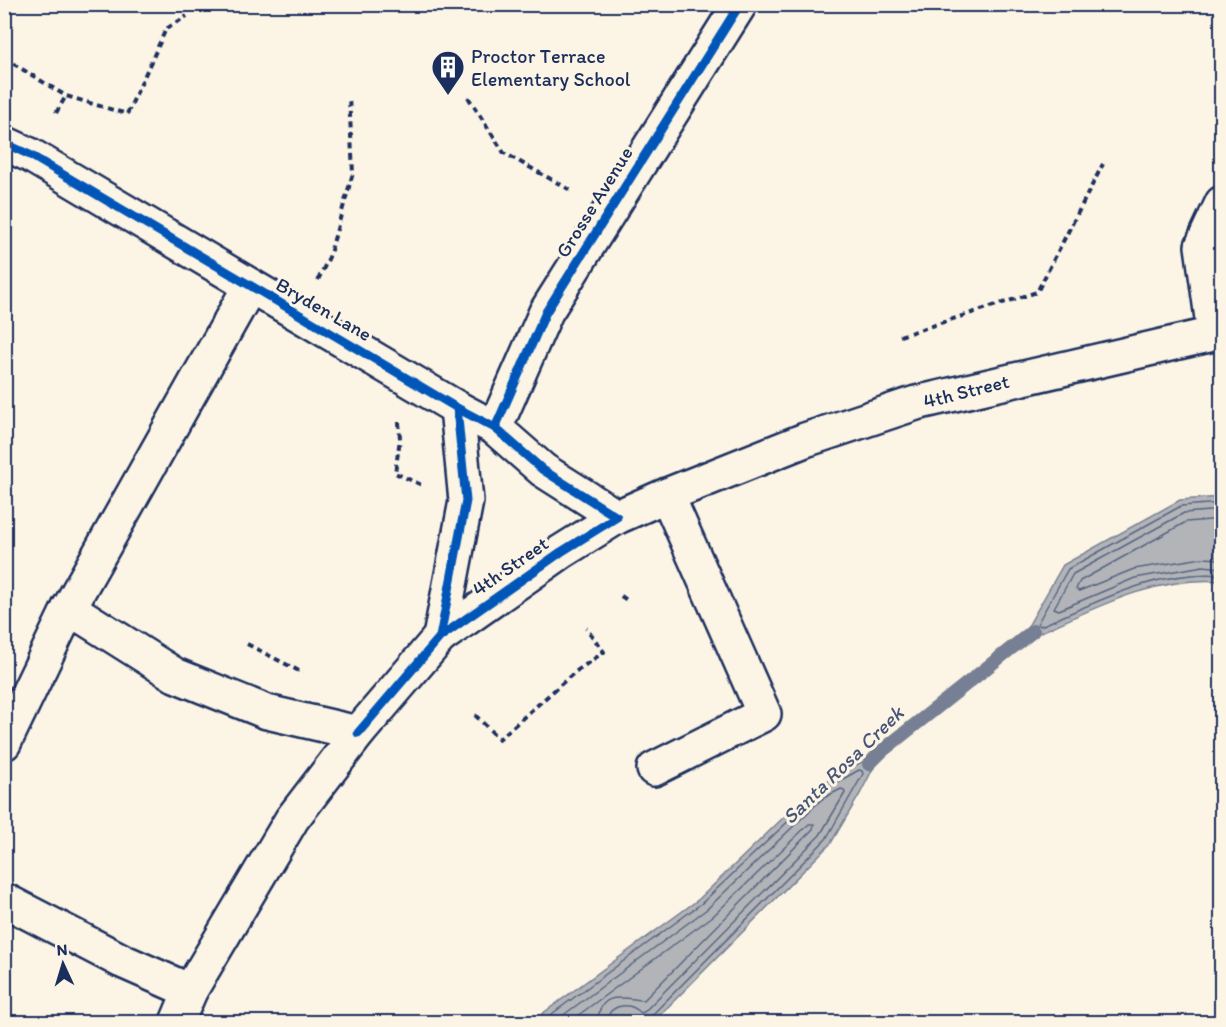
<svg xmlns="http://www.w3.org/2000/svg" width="1226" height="1027" viewBox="0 0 1226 1027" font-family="Itim,sans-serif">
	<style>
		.water { fill: #b2b4b8; stroke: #767f94; stroke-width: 1.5 }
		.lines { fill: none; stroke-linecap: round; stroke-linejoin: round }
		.shore { stroke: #576482; stroke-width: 1.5 }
		.stream { stroke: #767f94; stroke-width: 14 }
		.minor-casing { stroke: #1b2f5e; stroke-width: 38 }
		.major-casing { stroke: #1b2f5e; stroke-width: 38 }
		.path { stroke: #1b2f5e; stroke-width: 4; stroke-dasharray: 6 4.5; stroke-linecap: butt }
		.minor { stroke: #fcf5e5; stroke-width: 33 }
		.major { stroke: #fcf5e5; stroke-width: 33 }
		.cycleway-casing { stroke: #fcf5e5; stroke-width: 13 }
		.cycleway { stroke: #0057b8; stroke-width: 9 }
		.labels { text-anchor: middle; stroke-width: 6; stroke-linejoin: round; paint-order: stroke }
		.poi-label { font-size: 20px; fill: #1b2f5e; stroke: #fcf5e5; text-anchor: start }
		.street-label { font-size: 20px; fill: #1b2f5e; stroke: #fcf5e5 }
		.water-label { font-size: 21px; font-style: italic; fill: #485779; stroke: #fcf5e5 }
	</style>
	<rect width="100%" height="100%" fill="#fcf5e5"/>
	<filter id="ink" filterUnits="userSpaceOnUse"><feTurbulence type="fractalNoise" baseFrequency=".0167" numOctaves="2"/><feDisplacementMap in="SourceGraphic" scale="12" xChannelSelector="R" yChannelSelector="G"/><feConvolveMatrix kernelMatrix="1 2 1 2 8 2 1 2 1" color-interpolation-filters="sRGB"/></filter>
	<g filter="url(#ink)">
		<g class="water">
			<path d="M1221,497v84c-71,-6 -139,34 -202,61l44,-77 117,-65z"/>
			<polygon points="882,751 860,794 831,843 653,1022 622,1019 616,1022 531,1022 699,899 814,788"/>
		</g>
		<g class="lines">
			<g class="shore">
				<path d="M1222,503l-41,3 -113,63 -31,55 4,2c56,-24 117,-57 181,-51"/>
				<polyline points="1222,510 1184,513 1073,574 1054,608 1059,610 1135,578 1203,566 1222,568"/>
				<polyline points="1222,519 1186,522 1080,581 1076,589 1079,591 1134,569 1202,558 1222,559"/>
				<polyline points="541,1022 702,903 818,793 859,770 862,771 863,774 826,839 651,1016 649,1022"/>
				<path d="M554,1022l153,-113 115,-110 19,-10 3,1 1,3 -25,42 -176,177 -3,1c-9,-9 -22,-10 -31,-1l-3,10"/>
				<path d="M569,1022l144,-106 96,-92h5l-1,5 -169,171c-19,-1 -45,-11 -46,22"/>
			</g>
			<polyline class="stream" points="869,764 882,751 1033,631"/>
			<defs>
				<g id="minor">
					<polyline points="4,143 30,155 457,408 495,428 543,470 617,517"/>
					<polyline points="1214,333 1202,246 1222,203"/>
					<polyline points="495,428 546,312 740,4"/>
					<polyline points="69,608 250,286"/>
					<polyline points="440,637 466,501 457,408"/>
					<polyline points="4,743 69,608 175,675 267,712 358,733"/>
					<polyline points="654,769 764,714 667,495"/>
					<polyline points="4,900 122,961 190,991"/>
				</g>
				<polyline id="major" points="177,1022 190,991 292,819 358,733 440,637 561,552 617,517 667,495 805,440 916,403 1222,332"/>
			</defs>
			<use href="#minor" class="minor-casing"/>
			<use href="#major" class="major-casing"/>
			<g class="path">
				<polyline points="4,58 66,96 127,114 166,29 187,16"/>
				<polyline points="468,97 504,153 574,192"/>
				<polyline points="56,113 66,96"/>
				<polyline points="318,280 329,257 353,173 349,97"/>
				<polyline points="900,336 1037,292 1103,164"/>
				<polyline points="399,422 400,439 395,473 424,486"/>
				<polyline points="621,596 628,601"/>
				<polyline points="247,644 303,673"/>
				<polyline points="475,715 499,739 575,672 604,652 586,628"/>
			</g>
			<use href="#minor" class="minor"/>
			<use href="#major" class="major"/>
			<defs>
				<g id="cycleway">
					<polyline points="4,143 30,155 457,408 495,428 543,470 617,517 561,552 440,637 358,733"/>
					<polyline points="495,428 546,312 740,4"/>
					<polyline points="440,637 466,501 457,408"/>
				</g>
			</defs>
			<use href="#cycleway" class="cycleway-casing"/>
			<use href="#cycleway" class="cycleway"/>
		</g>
	</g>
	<defs>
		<symbol id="building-pin" viewBox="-11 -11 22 30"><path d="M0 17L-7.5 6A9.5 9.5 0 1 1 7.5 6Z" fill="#1b2f5e" stroke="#fcf5e5"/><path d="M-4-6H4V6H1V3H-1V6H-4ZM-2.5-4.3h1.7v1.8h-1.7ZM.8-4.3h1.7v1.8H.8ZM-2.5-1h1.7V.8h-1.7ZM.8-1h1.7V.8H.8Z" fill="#fff"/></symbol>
	</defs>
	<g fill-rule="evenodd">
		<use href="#building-pin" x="429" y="48" width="38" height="52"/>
	</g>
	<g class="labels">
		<g class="poi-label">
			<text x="471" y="63">Proctor Terrace<tspan x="471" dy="23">Elementary School</tspan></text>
		</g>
		<g class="street-label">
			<text transform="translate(594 202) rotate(-58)" y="7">Grosse Avenue</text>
			<text transform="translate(324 309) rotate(30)" y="7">Bryden Lane</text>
			<text transform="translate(966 391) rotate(-14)" y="7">4th Street</text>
			<text transform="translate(510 566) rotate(-35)" y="7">4th Street</text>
		</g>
		<g class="water-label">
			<text transform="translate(843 765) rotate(-44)" y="7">Santa Rosa Creek</text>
		</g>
	</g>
	<rect width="1226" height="1027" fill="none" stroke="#fcf5e5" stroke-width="24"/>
	<rect x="12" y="12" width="1202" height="1003" fill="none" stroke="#1b2f5e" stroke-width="2" filter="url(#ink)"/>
	<g transform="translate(63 964) rotate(356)" stroke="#fcf5e5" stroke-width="4.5" paint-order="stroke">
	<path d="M0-4.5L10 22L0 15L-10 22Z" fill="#1b2f5e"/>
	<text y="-9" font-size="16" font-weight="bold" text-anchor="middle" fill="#1b2f5e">N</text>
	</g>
</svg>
